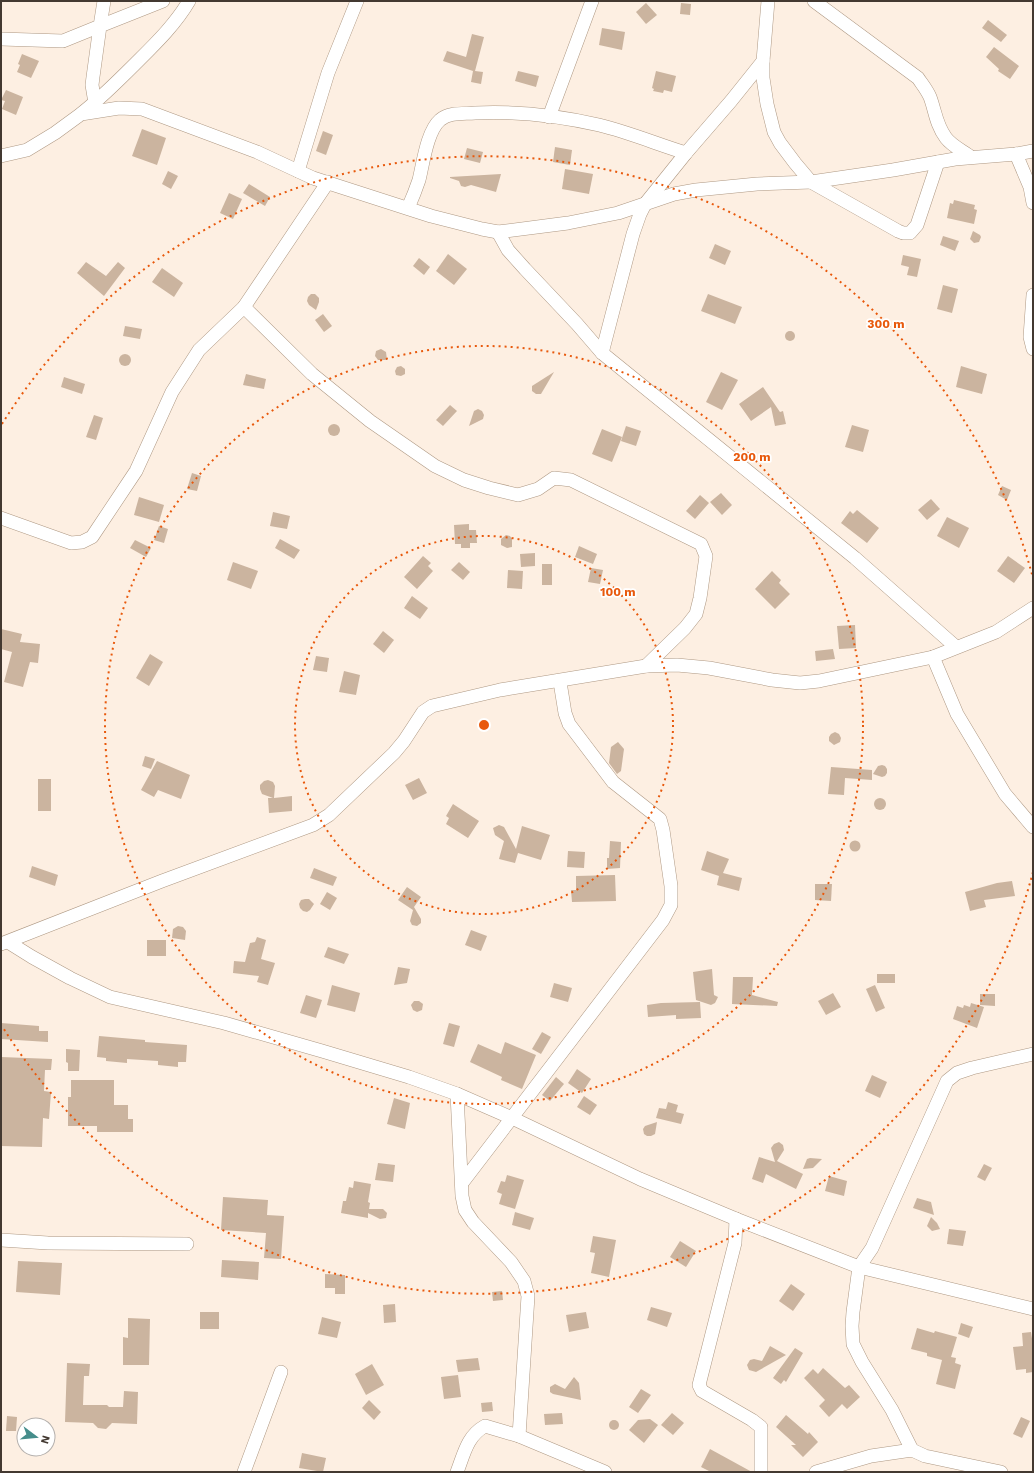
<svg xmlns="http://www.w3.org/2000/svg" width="1034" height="1473" viewBox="0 0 1034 1473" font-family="'Work Sans',sans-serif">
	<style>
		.building { fill: #cbb49f }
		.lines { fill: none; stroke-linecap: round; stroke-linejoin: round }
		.street-casing { stroke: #ae9883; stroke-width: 14 }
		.street { stroke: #fff; stroke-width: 13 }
		.ring { fill: none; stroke: #e8590c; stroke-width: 2; stroke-dasharray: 2 4 }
		.centre { fill: #e8590c; stroke: #fff; stroke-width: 2 }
		.ring-label { font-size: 12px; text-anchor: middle; font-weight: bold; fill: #e8590c; stroke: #fff; stroke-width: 3.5; stroke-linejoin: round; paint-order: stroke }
	</style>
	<rect width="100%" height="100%" fill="#fdefe2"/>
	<g class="building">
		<polygon points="646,3 657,15 646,24 636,12"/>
		<polygon points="681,3 691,4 690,15 680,14"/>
		<polygon points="988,20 1007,35 1001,42 982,28"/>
		<polygon points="602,28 625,32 622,50 599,45"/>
		<polygon points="472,34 484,37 475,71 483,72 481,84 471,82 473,71 443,61 447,51 466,57"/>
		<polygon points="994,47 1019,66 1010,79 998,71 999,69 986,57"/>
		<polygon points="22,54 39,61 31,78 17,72 20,65 18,64"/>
		<polygon points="518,71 539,76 536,87 515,81"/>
		<polygon points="656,71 676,76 672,92 664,90 663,93 653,91 654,89 652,88"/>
		<polygon points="6,90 23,97 16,115 2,109 5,101 1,100"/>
		<polygon points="142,129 166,138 157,165 132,156"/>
		<polygon points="323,131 333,135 326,155 316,151"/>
		<polygon points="555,147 572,150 570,165 553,162"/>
		<polygon points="467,148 483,152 480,163 464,159"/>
		<polygon points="565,169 593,174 589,194 562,189"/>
		<polygon points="168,171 178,176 171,189 162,184"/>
		<polygon points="501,174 496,192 471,185 465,187 461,186 459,181 450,178 450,177"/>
		<polygon points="249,184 270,197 265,206 243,193"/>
		<polygon points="229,193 242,199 233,219 220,213"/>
		<polygon points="954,200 975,205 974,209 977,210 974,224 947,218 950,203 953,204"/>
		<polygon points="973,231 980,235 981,237 979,242 974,243 970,239"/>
		<polygon points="943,236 959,241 955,251 940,245"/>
		<polygon points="715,244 731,251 725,265 709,258"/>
		<polygon points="448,254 467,269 454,285 436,271"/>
		<polygon points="903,255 921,259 917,277 907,275 909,267 901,265"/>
		<polygon points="419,258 430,267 424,275 413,266"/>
		<polygon points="86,262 106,276 118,262 125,268 104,296 77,273"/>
		<polygon points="162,268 183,283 174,297 152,282"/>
		<polygon points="943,285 958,289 952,313 937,309"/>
		<polygon points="311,294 315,294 319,298 319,302 316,310 309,305 307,301 308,297"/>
		<polygon points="708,294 742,307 735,324 701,311"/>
		<polygon points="323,314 332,326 324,332 315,320"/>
		<polygon points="125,326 142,329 140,339 123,336"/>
		<circle cx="790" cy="336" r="5"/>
		<polygon points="381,349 386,352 387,360 378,360 375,356 376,351"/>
		<circle cx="125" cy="360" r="6"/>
		<polygon points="401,366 405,369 405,374 401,376 396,375 395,371 397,367"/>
		<polygon points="961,366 987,374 982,394 956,387"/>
		<polygon points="554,372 541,394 536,394 532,391 532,386"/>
		<polygon points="721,372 738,380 722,410 706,402"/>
		<polygon points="246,374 266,379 264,389 243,385"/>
		<polygon points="64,377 85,384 82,394 61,387"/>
		<polygon points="763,387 780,412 783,411 786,424 775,426 771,407 751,421 739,404"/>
		<polygon points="450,405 457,411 443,426 436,420"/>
		<polygon points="478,409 482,411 484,415 483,419 469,426 474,411"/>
		<polygon points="94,415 103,418 96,440 86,437"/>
		<circle cx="334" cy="430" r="6"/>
		<polygon points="852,425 869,430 863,452 845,447"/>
		<polygon points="626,426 641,431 636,446 621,441"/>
		<polygon points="602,429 622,437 612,462 592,454"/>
		<polygon points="192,473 201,476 197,491 187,489"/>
		<polygon points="1002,486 1011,490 1007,500 998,495"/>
		<polygon points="721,493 732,505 722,515 710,502"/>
		<polygon points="700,495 709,503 695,519 686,511"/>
		<polygon points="139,497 164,505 159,522 134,515"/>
		<polygon points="931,499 940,509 927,520 918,510"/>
		<polygon points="857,510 879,528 867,543 841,523 850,511 853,514"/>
		<polygon points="273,512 290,516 287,529 270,526"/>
		<polygon points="947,517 969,528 959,548 937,536"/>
		<polygon points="469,524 469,530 476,530 477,543 470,543 470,548 461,548 461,544 455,544 454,525"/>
		<polygon points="159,526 168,529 164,543 154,540"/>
		<polygon points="506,535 510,536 512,539 512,547 507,548 501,545 501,539"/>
		<polygon points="280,539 300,550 294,559 275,548"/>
		<polygon points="135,540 151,548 146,557 130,548"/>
		<polygon points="579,546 597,554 593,564 575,557"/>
		<polygon points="535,553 535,566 521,567 520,554"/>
		<polygon points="423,556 431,563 428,566 433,571 417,589 404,577"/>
		<polygon points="1008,556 1025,568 1014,583 997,571"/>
		<polygon points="233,562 258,571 251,589 227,580"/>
		<polygon points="459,562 470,572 463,580 451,570"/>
		<rect x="542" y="564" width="10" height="21"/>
		<polygon points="591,568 603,570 600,584 588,582"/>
		<polygon points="508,570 523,571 522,589 507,588"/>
		<polygon points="772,571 781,580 779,583 790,594 775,609 755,589"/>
		<polygon points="412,596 428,608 420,619 404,608"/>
		<polygon points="855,625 856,648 839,649 837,626"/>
		<polygon points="1,629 22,634 20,642 40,644 38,663 30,662 23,687 4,682 12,652 1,649"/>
		<polygon points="383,631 394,640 384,653 373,644"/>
		<polygon points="833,649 835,659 816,661 815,651"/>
		<polygon points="150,654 163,662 149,686 136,678"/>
		<polygon points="316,656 329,658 327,672 313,670"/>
		<polygon points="344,671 360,675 356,695 339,692"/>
		<polygon points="835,732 839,734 841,738 840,742 834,745 829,741 829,737 831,734"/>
		<polygon points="618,742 624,749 621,771 617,774 609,763 611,747"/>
		<polygon points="145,756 155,759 151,769 142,766"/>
		<polygon points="157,761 190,775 181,799 158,790 154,797 141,790"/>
		<polygon points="882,765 885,766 887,769 887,773 885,776 882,777 873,774 878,766"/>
		<polygon points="831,767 872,770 872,780 845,778 844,795 828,794"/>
		<polygon points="419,778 427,793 413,800 405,785"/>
		<rect x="38" y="779" width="13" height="32"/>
		<polygon points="268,780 273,782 275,786 274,798 292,796 292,811 269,813 268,798 273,798 262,794 260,789 260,785 264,781"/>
		<circle cx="880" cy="804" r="6"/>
		<polygon points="453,804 479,821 468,838 446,824 449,818 446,816"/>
		<polygon points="499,825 504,827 516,849 522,826 550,835 541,860 518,853 515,863 499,859 504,841 495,835 493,828"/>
		<circle cx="855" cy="846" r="5.5"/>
		<polygon points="610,841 621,842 620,868 607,869 607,858 609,858"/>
		<polygon points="568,851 585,852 584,868 567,867"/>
		<polygon points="707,851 729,859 723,873 742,878 739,891 717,885 719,876 701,870"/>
		<polygon points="32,866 58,875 55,886 29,877"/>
		<polygon points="314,868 337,877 333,886 310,878"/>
		<polygon points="615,875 616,901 572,902 571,890 576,890 576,876"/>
		<polygon points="1012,881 1015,896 984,900 986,907 970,911 965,892 997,883"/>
		<polygon points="815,884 832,884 831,901 815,900"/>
		<polygon points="407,887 421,897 414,907 421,919 421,923 417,926 412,925 410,921 413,910 398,900"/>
		<polygon points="327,892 337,898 330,910 320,904"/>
		<polygon points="305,899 309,899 314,904 310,910 307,912 303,911 300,908 299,904 301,900"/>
		<polygon points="178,926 183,927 186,931 185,940 172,938 173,929"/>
		<polygon points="471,930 487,936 481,951 465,945"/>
		<polygon points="257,937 266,940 261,959 275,963 268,985 257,982 259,976 233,973 234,961 245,962 250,943 255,942"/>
		<rect x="147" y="940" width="19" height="16"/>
		<polygon points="328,947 349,954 344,964 324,957"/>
		<polygon points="398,967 410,969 407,983 394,985"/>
		<polygon points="712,969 714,995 718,997 715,1003 711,1005 696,1000 693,972"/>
		<rect x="877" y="974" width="18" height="9"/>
		<polygon points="733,977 753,977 752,995 778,1002 777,1006 732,1004"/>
		<polygon points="554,983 572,988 568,1002 550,997"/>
		<polygon points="332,985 360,993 355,1012 327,1005"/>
		<polygon points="875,985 885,1008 876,1012 866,989"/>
		<polygon points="833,993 841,1007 826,1015 818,1001"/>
		<polygon points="980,994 995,994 995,1006 980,1005"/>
		<polygon points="306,995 322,1000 316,1018 300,1013"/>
		<polygon points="414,1001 419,1001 423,1004 422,1010 417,1012 413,1010 411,1005"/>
		<polygon points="700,1002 701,1018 676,1019 676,1015 648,1017 647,1005 661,1003"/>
		<polygon points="971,1003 984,1007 977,1028 953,1019 957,1006 963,1008 964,1005 970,1007"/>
		<polygon points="1,1023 39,1026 39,1031 48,1031 48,1042 1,1039"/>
		<polygon points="449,1023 460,1026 454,1047 443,1044"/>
		<polygon points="542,1032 551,1037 541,1054 532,1049"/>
		<polygon points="99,1036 145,1040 145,1042 187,1045 186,1062 178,1062 178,1067 158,1065 158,1061 127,1059 127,1063 106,1061 106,1058 97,1057"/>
		<polygon points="505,1042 536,1055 522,1089 501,1080 502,1077 470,1062 478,1044 501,1054"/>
		<polygon points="66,1049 80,1050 79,1071 68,1071 68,1063 66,1062"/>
		<polygon points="1,1057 52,1059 51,1070 45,1070 44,1091 51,1092 49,1119 43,1118 42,1147 1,1146"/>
		<polygon points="577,1069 591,1079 582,1093 568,1083"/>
		<polygon points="872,1075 887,1082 880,1098 865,1091"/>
		<polygon points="556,1077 564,1084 550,1101 542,1095"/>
		<polygon points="71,1080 114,1080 114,1105 128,1105 128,1119 133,1119 133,1132 97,1132 97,1126 68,1126 68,1097 71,1097"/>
		<polygon points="584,1096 597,1105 590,1115 577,1107"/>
		<polygon points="394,1098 410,1103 405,1129 387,1124"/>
		<polygon points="668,1102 678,1105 676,1112 684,1114 681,1124 656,1118 659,1108 666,1109"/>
		<polygon points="657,1122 655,1134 651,1136 647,1136 644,1134 643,1129 645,1126"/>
		<polygon points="779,1142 783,1145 784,1150 777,1161 803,1174 796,1189 766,1174 763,1183 752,1179 759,1157 775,1162 771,1148 774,1144"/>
		<polygon points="810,1158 822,1159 813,1168 803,1169 807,1159"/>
		<polygon points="378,1163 395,1165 393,1182 375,1180"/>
		<polygon points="984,1164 992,1168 985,1181 977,1177"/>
		<polygon points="507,1175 524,1180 515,1209 499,1204 502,1194 497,1192 501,1181 505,1182"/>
		<polygon points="829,1176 847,1181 844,1196 825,1191"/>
		<polygon points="354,1181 371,1184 368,1202 370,1203 369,1209 383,1209 387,1213 386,1218 380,1219 368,1213 368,1218 341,1213 343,1201 346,1201 349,1187 353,1188"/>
		<polygon points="223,1197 268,1200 267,1215 284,1216 281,1259 264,1258 266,1233 221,1230"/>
		<polygon points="917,1198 931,1202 934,1215 913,1208"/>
		<polygon points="515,1212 534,1218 530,1230 512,1225"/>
		<polygon points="931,1217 937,1223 940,1229 932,1231 927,1226"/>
		<polygon points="949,1229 966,1231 963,1246 947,1244"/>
		<polygon points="593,1236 616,1240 609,1277 591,1273 595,1253 590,1252"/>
		<polygon points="680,1241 696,1251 686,1267 670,1257"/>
		<polygon points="222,1260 259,1262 258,1280 221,1277"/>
		<polygon points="18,1261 62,1263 60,1295 16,1292"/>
		<polygon points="325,1274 345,1275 345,1294 335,1294 335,1288 325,1288"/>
		<polygon points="791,1284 805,1294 793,1311 779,1301"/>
		<polygon points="502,1291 503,1300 493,1301 492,1292"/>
		<polygon points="395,1304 396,1322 384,1323 383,1305"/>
		<polygon points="651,1307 672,1313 667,1327 647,1320"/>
		<rect x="200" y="1312" width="19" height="17"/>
		<polygon points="586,1312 589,1328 569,1332 566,1315"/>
		<polygon points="322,1317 341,1322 337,1338 318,1334"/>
		<polygon points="128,1318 150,1319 149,1365 123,1365 123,1337 128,1338"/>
		<polygon points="961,1323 973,1327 969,1338 958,1334"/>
		<polygon points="917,1328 934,1333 935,1331 957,1337 951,1357 956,1358 955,1363 961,1365 955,1389 936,1384 942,1360 927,1356 927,1353 911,1349"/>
		<polygon points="1031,1332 1033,1345 1033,1372 1026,1373 1026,1369 1016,1370 1013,1347 1023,1346 1022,1333"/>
		<polygon points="770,1346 786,1355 756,1372 749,1370 747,1365 750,1360 754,1359 762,1361"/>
		<polygon points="795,1348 803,1353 786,1382 784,1380 781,1384 773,1378"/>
		<polygon points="478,1358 480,1370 458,1372 456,1360"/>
		<polygon points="67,1363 90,1364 89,1376 84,1376 83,1405 107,1405 109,1407 123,1407 124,1391 138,1392 137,1424 112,1423 106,1429 98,1428 93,1423 65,1422"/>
		<polygon points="372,1364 384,1385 366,1395 355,1374"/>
		<polygon points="823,1368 845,1388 849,1385 860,1397 847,1409 842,1404 829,1417 819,1406 825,1400 804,1378 813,1369 818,1374"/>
		<polygon points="458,1375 461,1397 444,1399 441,1377"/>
		<polygon points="574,1377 579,1383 581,1400 553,1394 550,1392 550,1387 555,1384 565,1389"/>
		<polygon points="641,1389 651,1395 638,1413 629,1407"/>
		<polygon points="369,1400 381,1412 374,1420 362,1408"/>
		<polygon points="492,1402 493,1411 482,1412 481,1403"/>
		<polygon points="562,1413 563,1424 545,1425 544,1414"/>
		<polygon points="672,1413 684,1423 673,1435 661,1425"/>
		<polygon points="786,1415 808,1434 809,1432 818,1442 803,1457 791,1445 796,1445 776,1427"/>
		<polygon points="7,1416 17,1417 16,1431 6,1431"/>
		<polygon points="1021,1417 1030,1421 1022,1438 1013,1434"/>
		<polygon points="650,1419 658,1425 644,1443 629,1430 638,1420"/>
		<circle cx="614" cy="1425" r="5"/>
		<polygon points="710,1449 752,1472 711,1472 701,1467"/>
		<polygon points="302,1453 326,1458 323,1472 299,1468"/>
	</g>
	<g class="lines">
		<defs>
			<g id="street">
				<path d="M814,1l104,77c4,6 9,12 12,19 5,13 6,28 16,41 6,8 17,13 25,19"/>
				<polyline points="1,39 63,41 100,26 104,1"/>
				<polyline points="763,61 763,78 767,104 774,132 780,143 795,163 811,182 898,231 903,233 910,233 917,225 938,162"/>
				<polyline points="95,103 92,85 93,77 100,26 163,1"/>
				<path d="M82,113c19,-15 36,-32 53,-49 19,-19 40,-39 54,-63"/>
				<polyline points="549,117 592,1"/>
				<polyline points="1016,154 1030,187 1033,203"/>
				<polyline points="1,156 27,150 55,133 81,114 119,108 142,109 257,152 313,178 431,216 482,229 498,232 568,223 618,213 674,194 696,190 757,184 811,182 893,170 955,159 1016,154 1033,151"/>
				<polyline points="298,171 328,73 357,1"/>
				<path d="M408,208c4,-9 8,-19 11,-28 4,-16 8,-49 21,-60 10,-8 23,-6 35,-7 41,-2 84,3 124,12 29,7 58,19 87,28"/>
				<polyline points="498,232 508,250 525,269 577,324 602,353 855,558 956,647"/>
				<polyline points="1033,295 1030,337 1033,349"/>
				<polyline points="244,307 312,374 370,421 435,466 464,480 489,488 518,495 538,489 554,478 571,480 701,544 706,556 700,598 696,614 685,628 646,666"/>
				<polyline points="602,353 633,234 640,214 645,204 686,153 731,101 763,61 768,1"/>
				<polyline points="1,518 71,543 82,542 92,537 136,471 172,392 199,350 244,307 328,182"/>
				<polyline points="933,657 957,714 1005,794 1033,827"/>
				<polyline points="8,942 32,957 70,978 110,997 224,1023 322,1051 409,1077 457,1094 512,1118 640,1179 736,1219 859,1267 1033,1309"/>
				<polyline points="1,944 162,881 313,825 329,815 394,753 404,741 423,712 432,706 500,690 646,666 677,665 709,668 772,680 800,683 819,681 933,657 996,632 1033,608"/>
				<polyline points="457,1094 462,1196 465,1210 473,1222 511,1262 524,1281 528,1296 519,1436"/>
				<polyline points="462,1183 663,920 671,905 671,886 663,830 660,819 613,782 569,724 565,713 560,682"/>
				<polyline points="736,1219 735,1243 699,1385 702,1391 752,1420 761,1427 761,1472"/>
				<polyline points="1,1240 48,1243 187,1244"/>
				<polyline points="912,1450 892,1410 862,1362 853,1344 852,1326 853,1312 859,1267 872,1248 947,1081 957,1073 972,1068 1033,1054"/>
				<polyline points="244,1472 281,1372"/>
				<path d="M457,1472c7,-18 10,-36 28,-46l34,10 86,36"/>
				<polyline points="816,1472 871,1456 912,1450 925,1456 1001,1472"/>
			</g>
		</defs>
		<use href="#street" class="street-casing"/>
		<use href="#street" class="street"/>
	</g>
	<g class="ring">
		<circle cx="484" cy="725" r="189"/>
		<circle cx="484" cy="725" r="379"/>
		<path d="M1033 872A568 568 0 0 1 2 1026M2 424A568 568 0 0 1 1033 578"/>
	</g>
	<circle cx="484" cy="725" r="6" class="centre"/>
	<g class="ring-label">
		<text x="886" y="328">300 m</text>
		<text x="752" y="461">200 m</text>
		<text x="618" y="596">100 m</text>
	</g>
	<rect width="1034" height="1473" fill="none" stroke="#433931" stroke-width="4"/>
	<g transform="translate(36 1437) rotate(106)"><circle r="19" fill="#ffffff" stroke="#b4b0ad"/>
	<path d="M0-3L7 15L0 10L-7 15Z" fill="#458d8b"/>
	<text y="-6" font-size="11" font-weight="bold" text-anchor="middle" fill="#433931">N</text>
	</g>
</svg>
